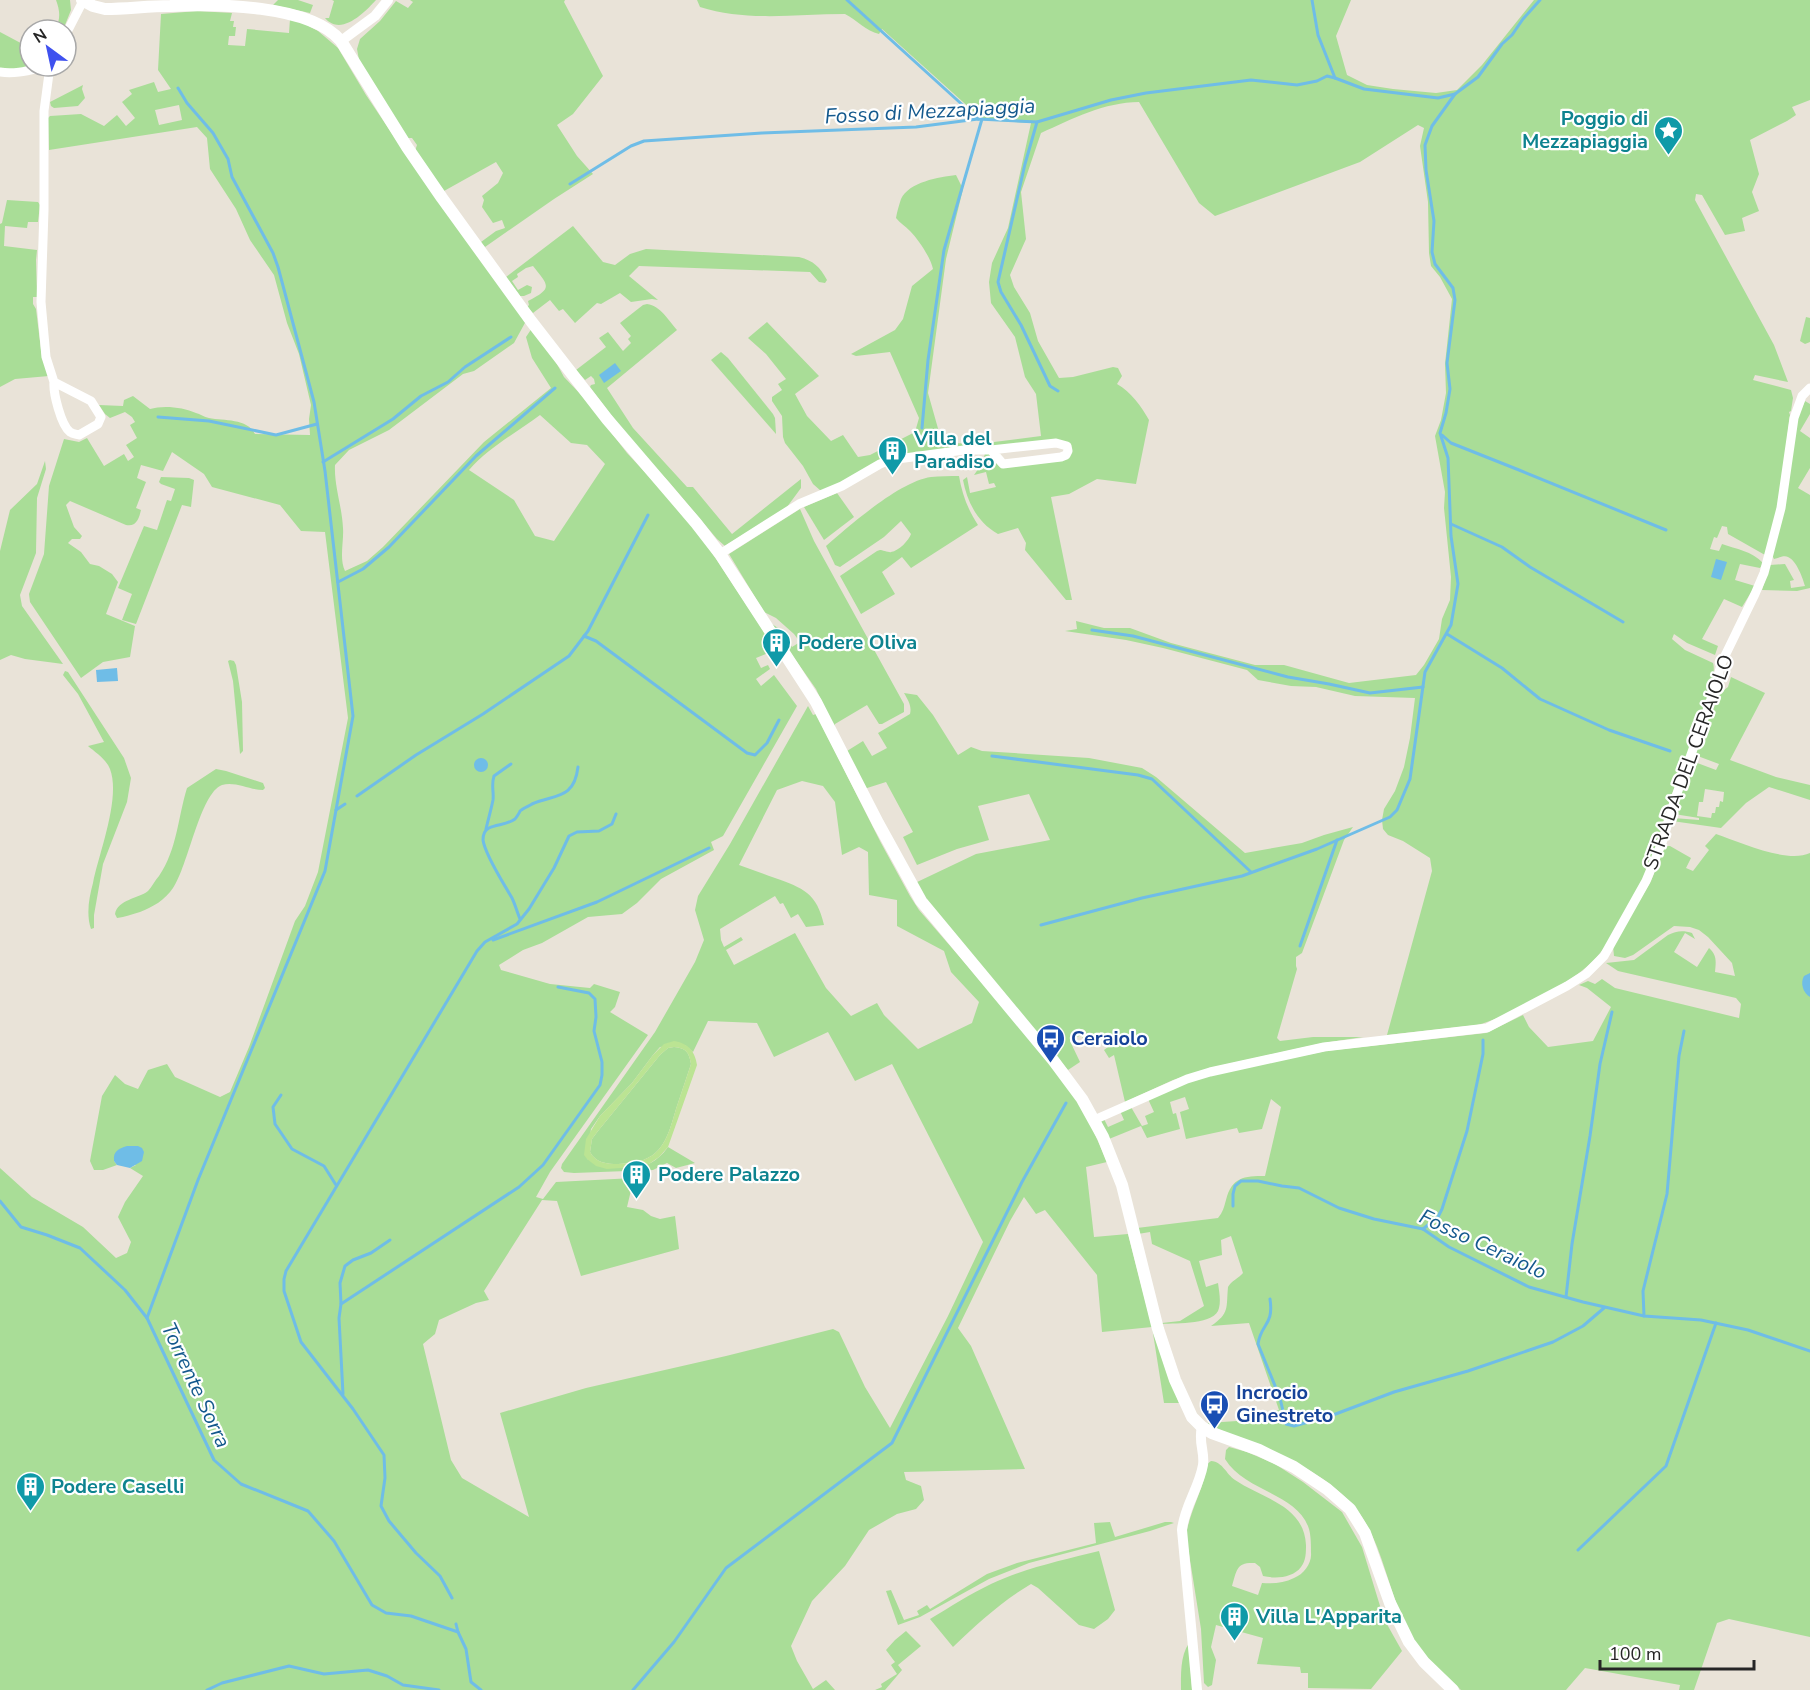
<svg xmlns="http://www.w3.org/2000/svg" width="1810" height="1690" viewBox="0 0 1810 1690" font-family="'Nunito Sans',sans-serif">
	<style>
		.green { fill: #a9dd97; fill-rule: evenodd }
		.pitch { fill: #bbe493; fill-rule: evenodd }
		.water { fill: #6fbde7 }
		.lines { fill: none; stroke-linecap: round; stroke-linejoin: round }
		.stream { stroke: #6fbde7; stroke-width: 3 }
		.minor { stroke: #fff; stroke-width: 9 }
		.tertiary { stroke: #fff; stroke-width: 10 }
		.secondary { stroke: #fff; stroke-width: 12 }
		.labels { text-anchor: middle; stroke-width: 4.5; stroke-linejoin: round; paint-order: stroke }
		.culture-label { font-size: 20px; font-weight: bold; fill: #0d838f; stroke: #fff; text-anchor: start }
		.street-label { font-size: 20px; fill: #262626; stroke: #fff }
		.transit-label { font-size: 20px; font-weight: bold; fill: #164399; stroke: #fff; text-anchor: start }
		.water-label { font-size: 21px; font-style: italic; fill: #14598d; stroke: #fff }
	</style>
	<rect width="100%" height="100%" fill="#e9e3d8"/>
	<g class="green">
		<path d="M56,0h14l1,10 -8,20h-8c6,-11 5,-19 1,-30z"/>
		<polygon points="278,0 298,0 313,5 310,13 273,5"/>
		<path d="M332,0h44c-11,12 -35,37 -51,18h4l5,-17z"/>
		<polygon points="410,0 565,0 564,2 603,76 573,114 557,125 577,156 593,174 554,199 485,247 481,242 496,231 505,228 502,220 493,223 482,207 484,200 482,196 498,183 503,173 496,162 444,191 415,151 417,145 412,138 407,138 359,60 357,49 360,39 380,21 396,1 408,8 413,2"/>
		<path d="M697,0h654l-15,36 11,39 20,10 26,4 43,4 21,-3 25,-25 52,-65h276v100l-18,7 4,8 -9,6 -37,19 9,34 -7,18 7,19 -17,7 3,13 -20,4 -23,-40 -6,-1 -1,6 79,145 14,37 -33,-7 -2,5 38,10 2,8 -2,13 -2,1 1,3 -12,98 -13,42 -37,-21 -1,-7 -5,-1 -5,12 -3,-1 -4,12 9,2 3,-7c14,5 30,7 41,19l-3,5 -20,-4 -5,16 20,6 -13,21 -18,-8 -22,40 16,7 -3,9 -28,-12 -13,-9 -2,5 13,11 28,13c7,19 -34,110 -42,134 -10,28 -15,56 -28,83 -13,25 -29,58 -47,78 -23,25 -87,59 -119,67l-90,10 45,-164 -2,-13 -27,-17 -15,-6 -5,-6 -1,-9 2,-11 11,-18 9,-24 6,-29 5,-40 -60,-2 -39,-9 -25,-1 -33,-6 -11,-10 -84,-22 -37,-8 -61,-9 12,-2 -1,-8 28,7h26l41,15 84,22h29l65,18 67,-8 8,-10 15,-26 3,-20 8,-19 1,-23 -7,-69 1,-16 -10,-56 6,-16 5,-27 -1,-29 7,-65 -12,-22 -9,-11 -2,-13 -1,-51 -8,-56 4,-18 -6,-3 -58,37 -145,54 -16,-13 -60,-101c-34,0 -67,17 -98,31l-20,59 5,47 -16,36 4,12 16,26 8,28 21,37 14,-1 40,-10 5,1 4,8 -5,8c14,8 24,22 32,36l-13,64 -39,-5 -28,15 -18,3 21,103h-6l-41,-50 1,-7 -8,-15 -20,6c-20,-11 -31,-32 -35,-54l4,-3 3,16 26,-6 -2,-4 -5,1 -3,-12 -12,3 9,-13 2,-9h3c6,5 7,11 13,14l60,-6 8,-16 -83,2 -3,-6 11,1 47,-6 -5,-42 -11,-17 -10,-40 -24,-34 -2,-21 3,-19 16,-35 23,-105 -48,-3 -101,-91 -3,5c-13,-3 -22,-14 -34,-20 -49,0 -98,8 -145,-7z"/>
		<path d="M197,11l35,2 -2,8h4l-1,6h3l-1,9h-6l-1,9 17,1 2,-17 42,4 1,-14 9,2 19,10 20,17 28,47 37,55 123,171 -12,22 -40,28 -11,3 -74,56 -40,20 -14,15c-1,21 7,41 8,63 1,14 -4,30 2,43l22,-10 16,-14 101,-105 67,-54 -19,-30 -6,-21 6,-9 19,25 13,24 22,23 41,53 66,71 83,126 -20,8 5,10 7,-3 2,4 -14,10 5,7 13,-11 23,31 -74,130 -12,6 3,8 -53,29 -24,24 -15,11 -34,3 -46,26 -19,7 -24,15 2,5 49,14 40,4 4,-4 26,8 -5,15 -5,5 38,23 -98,137 -14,25 7,2 13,-17 78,-4 -7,29 16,3 8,6 9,3 15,-3 4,33 -98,27 -24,-75 -15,-1 -58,91 5,9 -13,3 -37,17 -4,14 -12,10 28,116 11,18 67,39 -29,-104 86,-25 140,-32 107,-27 6,3 26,55 25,41 58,-112 35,-74 -91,-178 -37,17 -27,-49 -54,25 -17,-34 -49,-2 -15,31 -8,-7 -25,2 -7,8 -21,28 -32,33 -9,13 -4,30c30,8 59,19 81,-12l27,16 -19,5 -9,-5 -14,7 -79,3 -10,-1 -3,-4 1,-4 93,-132 40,-70 9,-22 -9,-30 3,-14 32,-52 78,-138 5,9 3,-1 65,129 29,53 9,14 98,113 57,72 16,28 17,39 -21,5 8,70 34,-3 24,93 27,76h-15l-12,-76 -50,5 -5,-57 -52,-65 -9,4 -12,-17 -14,24 -52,107 13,18 54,123 -121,3 2,8 15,6 3,14 -8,9 -19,5 -28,16 -24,36 -33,35 -21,45 6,15 16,28 13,-9 9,10h-835v-522l32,29 51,30 33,31 11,-5 4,-11 -13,-25 7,-15 18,-26 -13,-8 6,-3 -22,-4 3,4 -14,5h-9l-4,-9 12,-65 13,-21 10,9 13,5 10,-19 19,-6 8,13 45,20 10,-5 19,-45 46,-126 10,-15 13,-34 30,-154 -23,-186 -24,-1 -21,-26 -68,-18 -8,-13 -32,-22 -9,19 -22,-6 -4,13 9,4 -10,26 5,2c-2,8 -4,17 -15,15l-56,-24 -4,4 8,22 8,9 -2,3h-8l-4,4 13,9 9,12 9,2 13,8 6,8 -12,32 29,12 -5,31 -27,5 -22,16 -51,-76 -1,-8 15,-40 5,-68 15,-47 15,3 8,-4 17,28 20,-12 4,7 6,-4 -8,-12 11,-7 -7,-13 5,-3 -3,-5 -7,-5 -15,6 -5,-4 -6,-9 24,1 1,-6 9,-4 17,13c13,-4 33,-2 46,4 4,1 8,4 13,5 15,3 38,0 46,16l55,1 -1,-16 2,-14 -12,-51 -12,-31 -13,-48 -24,-35 -14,-31 -26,-40 -3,-31 -10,-11 -148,23 -1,-32 2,-2 31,-2 23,12 13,-11 9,11 9,-8 -13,-16 10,-8 -3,-4 25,-8 4,10 13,-3 -13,-19 3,-56zM179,105l3,15 -23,5 -4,-15zM540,415l31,28 16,2 18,19 -51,77 -19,-5 -21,-36 -45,-30c20,-23 47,-37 71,-55zM802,781l21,5 12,16 7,53 17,-8 9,5 1,43 28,5v26l47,25 7,21 28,30 -7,21 -54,26 -34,-34 -7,-12 -26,13 -25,-28 -31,-55 -61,32 -8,-15 17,-10 -2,-3 -17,10 -3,-7 -1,-11 55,-33 5,8 3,-1 8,15 7,-4 8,13 18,-2c-7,-32 -21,-37 -49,-47 -12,-4 -24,-9 -36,-13l38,-75z"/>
		<polygon points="0,32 30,48 30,66 20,69 0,69"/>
		<polygon points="83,85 82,89 85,98 78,106 54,108 51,106 50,102"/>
		<path d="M956,175l7,14 -17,70 -18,134 11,39v7l14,4 24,1 1,2 -88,11 -50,26 -19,8 -8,-7 -10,-18 -18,-23 -2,-6 -1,-21 -10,-15v-4l10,-7 -4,-6 8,-5 -20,-25 -18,-16 19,-16 52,54 -24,18 12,22 24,25 12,-6 15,22 12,-2 45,-23 4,-14 -29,-66 -34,4 -5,-2 44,-24 8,-11 9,-33 21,-17c-2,-11 -15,-30 -23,-38 -5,-5 -10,-8 -14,-13 1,-6 3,-13 5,-19 8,-17 38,-22 55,-24z"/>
		<polygon points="7,200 38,202 40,205 38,222 28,222 27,228 5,226 4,246 37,250 36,260 37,297 33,297 33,304 36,309 42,358 49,376 15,379 0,387 0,224 2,223"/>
		<path d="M573,226l30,36 12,3 15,-11 16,-5 153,8c15,4 21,10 28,23l-2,3 -6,-1 -9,-10 -171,-6 -10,10 29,24 -6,-1 -21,3 -11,-9 -19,11 -4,-1 -22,20 -12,-14 -4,2 -9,-11 -17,13 -6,-6 2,-2 -1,-4c25,-13 21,-15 5,-35l-7,2 -9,6 1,3 -6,4 6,9 9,-5 5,2 -1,6 -7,3h-4l-14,-19z"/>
		<path d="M647,304c14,2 21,16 30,26l-70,58 26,40 54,59h6l39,47 69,-55v9l-14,19 -62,39 -8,-7 -48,-57 -35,-37 -44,-58 1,-2 4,-1 -1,-5 -3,-3 -6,4 -9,-10 30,-23 -7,-9 9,-6 15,19 8,-8 -3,-4 3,-3 -11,-13 23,-18z"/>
		<polygon points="1806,317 1810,318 1810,342 1805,344 1800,341"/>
		<polygon points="721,352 728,358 773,414 775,418 776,434 711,360"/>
		<path d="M1805,401l5,3v10l-10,17 10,7v30l-12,20 12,7v93l-13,3 -35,-1 8,-25 15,-1 9,16 -4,1 1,7 14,-2c-2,-7 -8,-25 -17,-29 -4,-2 -10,1 -14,2l-2,-4 24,-134z"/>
		<polygon points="45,461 46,469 37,498 36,553 20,595 22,606 63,664 25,659 11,655 0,660 0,551 10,510 37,484"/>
		<path d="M959,476c3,18 9,34 19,49l-67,43 -9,-11 -20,15 13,22 -34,20 -21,-38 37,-25 3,-1c2,0 10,3 11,2 8,-1 18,-12 20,-18l-10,-13 -17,16 -44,30 -5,-2 -9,-19c23,-20 74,-65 105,-69 9,-1 19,-1 28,-1z"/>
		<polygon points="161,477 189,478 194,480 191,507 182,505 136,624 122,620 132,594 118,588 144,526 157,530 167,500 171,501 175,489 161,484 159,482"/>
		<polygon points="837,493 854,517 824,540 804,507"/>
		<polygon points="800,509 814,541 904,704 904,712 882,724 879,724 867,705 835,724 834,727 816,689 769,622 778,628 792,647 800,642 794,634 776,618 764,612 729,554"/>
		<polygon points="230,660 234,661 236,665 242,702 243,751 240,754 233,681 228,661"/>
		<path d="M65,671l3,1 56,86 7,20 -4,24 -24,62 -9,51v13l-3,1c-5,-15 -2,-31 2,-46 6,-30 28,-85 17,-114 -4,-10 -15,-17 -22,-23l16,-4 -26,-48 -15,-19z"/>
		<path d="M1731,677l34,16 -35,67 46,17 34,8v15l-41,-13 -23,16 -25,25 -49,-7 1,-3 26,2v-2l-25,-4 18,-53 24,9 3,-6 -24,-9 21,-59 12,-9zM1705,789l19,3 -1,10 -3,-1 -1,6h-3l-1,6h-3l-1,5 -14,-2 2,-14h4z"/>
		<path d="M904,693l13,2 16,20 25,40 13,-8 11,4 107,7 53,10 14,9 89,76 57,-10 22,-8 29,-8 -9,13 -42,113 -6,4v9l1,3 -20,69 3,3 33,-4h50l-40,6 -113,25 -37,12 -48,22 -11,-47 -5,3 -5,-8 4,-3 -7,-15 -17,8 -3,-5 -11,6 10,21 -12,8 -144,-173 -9,-14 61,-29 74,-14 -21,-46 -51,12 11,34 -32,9 -40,16 -14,-28 10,-5 -27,-50 -22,7 -17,-38 16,-10 9,15 15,-8 -9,-15 32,-19c2,-8 -2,-14 -6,-21z"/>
		<path d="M216,769l10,2 37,12 2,5 -2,2c-13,0 -28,-9 -41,-5 -22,8 -34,82 -49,103 -8,12 -20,19 -33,24 -8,2 -15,5 -23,6l-2,-4c3,-15 23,-15 33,-23 4,-4 7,-11 11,-15 18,-26 19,-59 28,-88z"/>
		<path d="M1716,834c24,8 71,30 94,19v784l-81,-18 -12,4 -23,67h-15l1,-5 -95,-17 -19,22h-105c-12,-11 -27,-22 -37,-35 -8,-9 -16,-24 -21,-35 -17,-38 -23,-86 -52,-117 -42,-44 -94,-53 -144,-80l30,-2 42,-11 -30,-87 -38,3c19,-13 15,-18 17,-39 3,-6 11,-9 15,-14l-12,-37 -10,4 1,15 -23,6 7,26 12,-4c1,8 3,17 1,25 -3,17 -43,15 -57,16v-1l18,-2 24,-15 -14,-45 -38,-17 -2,-12 -12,2 -1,-6 81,-10c5,-6 6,-11 8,-18 6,-23 18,-24 39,-24l16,-69 -10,-8 -9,30 -23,4 -2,-5 -51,11 -6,-27 9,-3 -4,-12 -15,5 3,12 3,-1 4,16 -33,9 -6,-12 -32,13 -9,-18 4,-2 4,8 16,-7 -4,-9 11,-4 11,19 6,-2 -3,-8 9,-4 -6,-13 41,-17 23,-8 114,-23 160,-18 37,-18 6,12 19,20 45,-6 18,-34 -24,-19 -8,-3 9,-4 7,3 7,-5 13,9 124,30 2,-14 -5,-6 -118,-27 -12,-8 28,-3 34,-25c8,-4 15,-5 24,-2l3,6 -10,-6 -11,19 23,15 12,-19c8,7 7,13 6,24l20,4 -3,-13 -24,-26 -9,-7 -9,-3 -16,-1 -41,29 -8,3 -11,-2 -1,-10 38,-65 14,-35h5l21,12 -5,10 7,3 16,-21 -4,-4z"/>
		<path d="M674,1047c12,1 15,5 17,17 -5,15 -10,30 -15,45 -10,35 -16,54 -58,55 -11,0 -22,-1 -28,-12l2,-13 6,-8 62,-76 8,-7z"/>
		<path d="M1229,1447l18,5 28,12 28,18 39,30 20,35 22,72 18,32 -31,38 -63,-1v-15h-7l-1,-6 -43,-3 6,-26 -47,-13 -5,22 5,13 -4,25 -4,2 -4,-4 -3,-54 -15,-94c4,-25 18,-46 21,-71l4,-3c12,1 15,13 24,19 28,19 69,25 71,65 0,7 0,16 -5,22 -8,11 -26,12 -38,9l-3,-9 -5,-4c-19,-1 -18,7 -23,23l26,9 4,-12c12,1 22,0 32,-5 10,-4 18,-15 17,-25 0,-7 0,-17 -2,-24 -11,-36 -64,-37 -84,-70l1,-9z"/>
		<polygon points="1110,1522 1115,1537 1165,1522 1171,1522 1174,1523 1150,1531 1029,1563 989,1579 920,1617 898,1625 886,1591 891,1590 904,1620 919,1615 917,1611 927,1605 930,1609 987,1574 1017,1563 1096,1543 1094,1523"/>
		<path d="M1099,1551l16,59 -7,9 -14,10 -15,-4 -41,-37 -7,-4c-29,17 -54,40 -78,63l-23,-28c20,-12 40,-25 61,-35 34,-16 72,-24 108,-33z"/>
		<polygon points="906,1631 921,1646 898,1665 902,1670 885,1690 875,1690 882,1687 881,1684 897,1674 891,1665 895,1662 886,1650 895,1640"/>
		<path d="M1189,1643l3,47h-11c0,-15 -1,-34 8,-47z"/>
	</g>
	<path class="pitch" d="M674,1041c14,2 21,10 23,24l-29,82 -9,10 -13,9 -25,2 -14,1 -11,-3 -9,-7 -3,-4 2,-16 14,-23 32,-33 21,-28 11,-11zM674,1047c12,1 15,5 17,17 -5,15 -10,30 -15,45 -10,35 -16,54 -58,55 -11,0 -22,-1 -28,-12l2,-13 6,-8 62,-76 8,-7z"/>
	<g class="water">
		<polygon points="615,363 621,371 604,383 599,375"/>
		<polygon points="1716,559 1727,562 1721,580 1711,577"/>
		<polygon points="117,668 118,681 97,682 96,670"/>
		<circle cx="481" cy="765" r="7"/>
		<path d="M1810,973v24c-7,-4 -10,-14 -6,-21z"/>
		<path d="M127,1146h11l4,2 2,4 -2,9 -12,7 -13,-3 -3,-4c-1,-10 4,-12 13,-15z"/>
	</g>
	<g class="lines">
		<g class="stream">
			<polyline points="847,0 978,119"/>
			<polyline points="1312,0 1318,35 1335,78"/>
			<polyline points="1037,122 1025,164 998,282 1001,292 1021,325 1050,386 1058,391"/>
			<polyline points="570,184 631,146 644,141 762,133 916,127 978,119 1037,122 1111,100 1146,93 1251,80 1297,85 1317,81 1327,76 1335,78 1364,89 1438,98 1455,94 1478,77 1502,44 1512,35 1523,19 1540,0"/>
			<polyline points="158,417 209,421 276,435 317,424"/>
			<polyline points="922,428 928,360 944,250 982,119"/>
			<polyline points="1442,435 1451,443 1519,470 1666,530"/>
			<polyline points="323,462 393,419 421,396 448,382 465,367 511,337"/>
			<polyline points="1451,524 1502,547 1530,567 1623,622"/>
			<polyline points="338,582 363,569 389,547 476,456 555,388"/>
			<polyline points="1092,630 1133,636 1288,677 1329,684 1370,693 1423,687"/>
			<polyline points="1447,634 1502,668 1540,699 1609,730 1670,751"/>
			<polyline points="584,636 596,641 747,753 755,755 767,743 779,720"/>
			<polyline points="992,756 1138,775 1152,779 1251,872"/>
			<polyline points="357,796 416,755 483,714 569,656 588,631 648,515"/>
			<polyline points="336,810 345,804"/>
			<path d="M486,829c2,-9 5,-19 7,-29 1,-8 -2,-15 1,-24l17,-12"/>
			<path d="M520,919c-3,-7 -5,-15 -8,-21 -8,-14 -27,-43 -29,-58 0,-5 2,-10 6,-12 8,-4 18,-3 26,-9 1,-1 5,-7 5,-8 3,-3 9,-5 12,-7 23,-10 42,-4 46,-37"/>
			<polyline points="1041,925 1142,898 1242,876 1317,849 1390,817 1397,810 1410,779 1425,672 1451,625 1458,584 1451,536 1448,458 1440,433 1446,413 1450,389 1447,363 1455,300 1453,288 1435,264 1432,252 1434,221 1426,170 1425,145 1432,126 1455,94"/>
			<polyline points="493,940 597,902 709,848"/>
			<polyline points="1300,946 1337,840"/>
			<polyline points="281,1095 273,1107 275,1124 292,1149 324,1166 336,1185"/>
			<polyline points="0,1201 21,1227 47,1235 80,1248 125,1290 147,1318 214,1460 241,1484 308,1511 334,1541 372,1605 386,1613 411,1616 458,1632 466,1649 471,1682 481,1690"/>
			<polyline points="1233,1206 1233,1194 1235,1186 1241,1181 1258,1181 1282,1186 1299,1188 1339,1208 1374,1219 1423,1229 1449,1247 1529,1287 1583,1302 1644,1316 1701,1320 1748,1330 1810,1351"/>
			<polyline points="1423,1229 1438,1217 1442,1209 1467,1131 1483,1054 1483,1040"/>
			<polyline points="1566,1297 1572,1244 1590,1136 1600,1064 1612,1012"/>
			<path d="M1270,1299c4,27 -9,24 -12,45l22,54 6,26 8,2 39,-11 61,-23 74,-21 85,-29 30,-16 21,-18"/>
			<polyline points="341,1304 340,1283 345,1266 353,1260 371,1253 390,1240"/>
			<polyline points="1644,1316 1643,1291 1667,1194 1679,1056 1684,1031"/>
			<polyline points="147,1318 198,1180 325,871 353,716 325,471 314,402 278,267 273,253 232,177 228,159 213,133 187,103 178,88"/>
			<polyline points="343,1394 339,1318 341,1304 519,1187 543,1165 600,1085 602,1075 602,1062 594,1031 596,1017 595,999 589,993 558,987"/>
			<polyline points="1578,1550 1666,1466 1716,1323"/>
			<polyline points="452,1598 440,1576 416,1553 389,1521 381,1506 385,1478 384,1455 353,1409 301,1342 284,1291 284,1279 286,1271 477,951 485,942 517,924 529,909 554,868 569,836 577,832 599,831 612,824 616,814"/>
			<polyline points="456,1624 458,1632"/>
			<polyline points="207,1690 222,1683 289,1666 324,1674 368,1670 387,1676 403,1685 439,1690"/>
			<polyline points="633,1690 674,1642 726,1568 892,1443 1022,1182 1066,1103"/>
		</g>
		<g class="minor">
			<polyline points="66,34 83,1"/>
			<path d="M0,72c16,3 34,-3 50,-6l-6,45v99l-3,92 5,55 8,25 37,19 10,16 -3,7 -19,11c-4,-1 -6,-1 -9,-3 -9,-7 -17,-39 -16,-50"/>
			<polyline points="720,554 799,504 842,486 880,464 890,460 964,450 991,450 1056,443 1067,446 1068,451 1066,455 1061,457 1003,464 991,450"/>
			<polyline points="1094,1120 1187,1079 1210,1072 1324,1047 1487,1028 1567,986 1586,974 1604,956 1646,881 1663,840 1675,799 1715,688 1721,664 1755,594 1764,573 1781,508 1794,418 1802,396 1810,388"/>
		</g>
		<g class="tertiary">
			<polyline points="341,41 375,16 388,0"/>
			<path d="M1197,1690l-15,-160c2,-23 17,-42 21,-65 2,-13 -5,-23 -1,-38"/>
		</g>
		<path class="secondary" d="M82,0l11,6 12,3c22,0 43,-3 65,-3 46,-2 140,-2 171,35l66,106 35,51 89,123 76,98 89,104 24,31 96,148 62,121 43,78 132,159 29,39 21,38 19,48 36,144 17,51 17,37 10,10 10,6 47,17 35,17 33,22 23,20 15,24 25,70 19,39 15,20 29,28"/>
	</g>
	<defs>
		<symbol id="sight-pin" viewBox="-11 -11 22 30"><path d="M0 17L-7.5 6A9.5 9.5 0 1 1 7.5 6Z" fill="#0f9aa8" stroke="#fff"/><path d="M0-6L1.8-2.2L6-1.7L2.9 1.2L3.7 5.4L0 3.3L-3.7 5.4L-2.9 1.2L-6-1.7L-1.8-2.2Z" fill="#fff"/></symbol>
		<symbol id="building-pin" viewBox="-11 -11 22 30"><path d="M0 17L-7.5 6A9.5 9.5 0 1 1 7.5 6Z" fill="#0f9aa8" stroke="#fff"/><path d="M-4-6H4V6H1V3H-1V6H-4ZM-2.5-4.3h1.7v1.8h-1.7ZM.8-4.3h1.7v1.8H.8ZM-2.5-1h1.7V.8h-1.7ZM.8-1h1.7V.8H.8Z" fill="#fff"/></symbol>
		<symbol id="bus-pin" viewBox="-11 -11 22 30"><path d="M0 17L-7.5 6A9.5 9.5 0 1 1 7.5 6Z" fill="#1a4fb4" stroke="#fff"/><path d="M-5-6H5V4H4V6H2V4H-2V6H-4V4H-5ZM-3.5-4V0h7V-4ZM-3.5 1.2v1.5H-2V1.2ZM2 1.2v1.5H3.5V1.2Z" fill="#fff"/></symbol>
	</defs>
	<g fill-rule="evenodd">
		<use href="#sight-pin" x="1652" y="114" width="33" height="45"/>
		<use href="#building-pin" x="876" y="434" width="33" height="45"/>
		<use href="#building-pin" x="760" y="626" width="33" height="45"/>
		<use href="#bus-pin" x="1034" y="1022" width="33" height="45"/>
		<use href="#building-pin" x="620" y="1158" width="33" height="45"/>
		<use href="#bus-pin" x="1198" y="1388" width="33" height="45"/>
		<use href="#building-pin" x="14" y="1470" width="33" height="45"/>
		<use href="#building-pin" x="1218" y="1600" width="33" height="45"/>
	</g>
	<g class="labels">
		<g class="culture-label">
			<text x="1648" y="125" text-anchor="end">Poggio di<tspan x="1648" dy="23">Mezzapiaggia</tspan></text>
			<text x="914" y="445">Villa del<tspan x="914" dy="23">Paradiso</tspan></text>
			<text x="798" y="649">Podere Oliva</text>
			<text x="658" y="1181">Podere Palazzo</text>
			<text x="51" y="1493">Podere Caselli</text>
			<text x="1256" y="1623">Villa L'Apparita</text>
		</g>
		<g class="street-label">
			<text transform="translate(1688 762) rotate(-70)" y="7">STRADA DEL CERAIOLO</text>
		</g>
		<g class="transit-label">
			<text x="1071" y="1045">Ceraiolo</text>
			<text x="1236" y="1399">Incrocio<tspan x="1236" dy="23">Ginestreto</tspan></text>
		</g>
		<g class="water-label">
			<text transform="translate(930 111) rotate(-3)" y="7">Fosso di Mezzapiaggia</text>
			<text transform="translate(1483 1244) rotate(25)" y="7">Fosso Ceraiolo</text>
			<text transform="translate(196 1385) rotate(65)" y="7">Torrente Sorra</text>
		</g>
	</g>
	<g transform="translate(48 48) rotate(327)"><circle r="28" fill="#ffffff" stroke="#a8a8a8" stroke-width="1.5"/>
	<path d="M0-4.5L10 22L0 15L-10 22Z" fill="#3f51ef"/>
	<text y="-9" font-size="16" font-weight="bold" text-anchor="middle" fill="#262626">N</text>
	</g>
	<path d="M1600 1660v9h154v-9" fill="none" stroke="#262626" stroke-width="3"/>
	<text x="1609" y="1660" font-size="18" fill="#262626" stroke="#ffffff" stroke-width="4.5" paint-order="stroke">100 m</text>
</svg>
